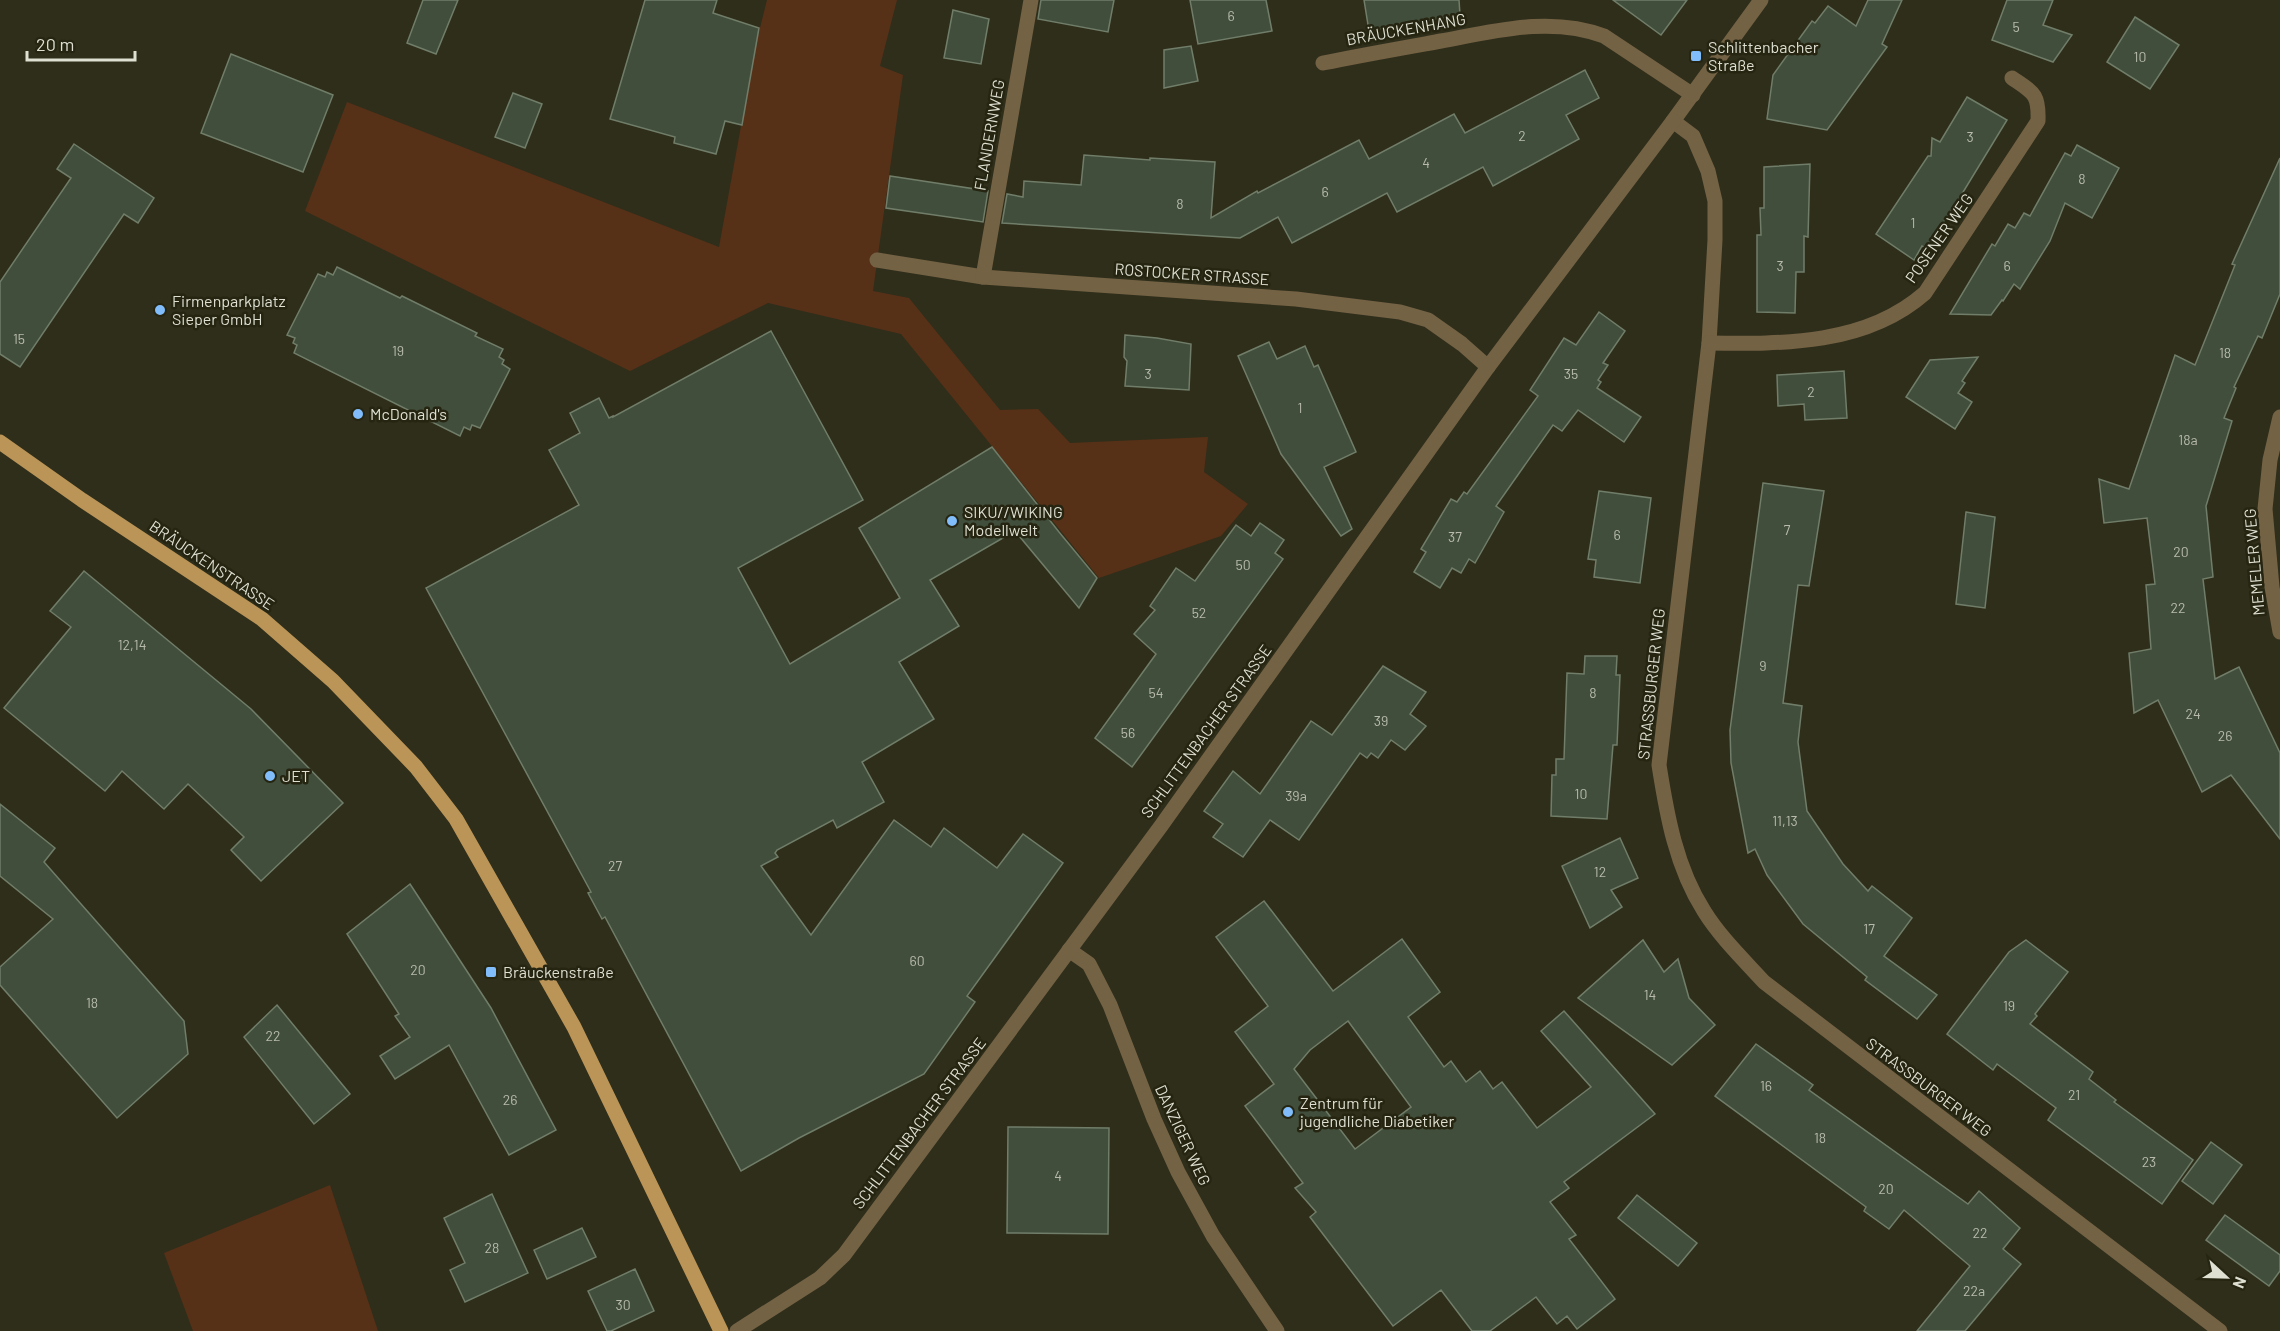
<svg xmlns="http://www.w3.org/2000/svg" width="2280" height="1331" viewBox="0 0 2280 1331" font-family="Barlow,sans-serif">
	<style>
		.green { fill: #573018 }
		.building { fill: #424e3c; stroke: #707d69; stroke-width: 1.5; fill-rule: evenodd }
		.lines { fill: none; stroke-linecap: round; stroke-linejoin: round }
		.street { stroke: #746245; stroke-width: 15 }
		.primary { stroke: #bb9457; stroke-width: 15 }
		.poi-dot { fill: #81bdfa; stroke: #252511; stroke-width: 2 }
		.labels { text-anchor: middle; stroke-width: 5; stroke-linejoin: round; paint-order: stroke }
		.number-label { font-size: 14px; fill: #b8bbac }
		.street-label { font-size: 16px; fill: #dfdfd2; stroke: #252511 }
		.poi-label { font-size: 16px; fill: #dfdfd2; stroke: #252511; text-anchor: start }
	</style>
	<rect width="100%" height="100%" fill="#2f2e1a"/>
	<g class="green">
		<polygon points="767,0 897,0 880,66 903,75 873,291 909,298 1000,410 1038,409 1070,443 1208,437 1204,472 1248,504 1221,536 1099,578 901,334 768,303 630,371 305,211 347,102 719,247 756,44"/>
		<polygon points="330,1185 378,1331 193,1331 164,1253"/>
	</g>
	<g class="building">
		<polygon points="423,0 458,0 436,54 407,43"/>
		<polygon points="645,0 717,0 713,13 759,28 742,125 725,121 716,154 674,143 675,137 610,119"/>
		<polygon points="1041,0 1114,0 1108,32 1038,19"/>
		<polygon points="1190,0 1266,0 1272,31 1198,44"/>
		<polygon points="1364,0 1459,0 1460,15 1369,31"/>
		<polygon points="1613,0 1687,0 1661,35"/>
		<polygon points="1868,0 1902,0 1882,44 1887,47 1827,130 1767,119 1773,75 1812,21 1815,23 1828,6 1856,26"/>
		<polygon points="2007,0 2053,0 2043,25 2072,35 2053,62 1992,40"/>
		<polygon points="953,10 989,19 981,64 944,58"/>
		<polygon points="2135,17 2179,45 2150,89 2107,62"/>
		<polygon points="1191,46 1198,81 1164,88 1164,50"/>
		<polygon points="231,54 333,95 303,172 201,133"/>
		<polygon points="1585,70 1599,98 1566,115 1579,139 1493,186 1483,167 1397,212 1387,193 1292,243 1278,217 1240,238 1002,223 1007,194 1023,197 1024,181 1081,185 1084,155 1150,160 1150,158 1215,162 1211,218 1257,191 1258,193 1359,140 1369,159 1454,114 1465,133"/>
		<polygon points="513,93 542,104 525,148 495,137"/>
		<polygon points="1967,97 2007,120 1954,207 1926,248 1922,246 1914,260 1876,234 1928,156 1931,156 1932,138 1940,142"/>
		<polygon points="74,144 154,198 138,223 124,214 20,367 0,354 0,282 71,178 57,169"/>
		<polygon points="2077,145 2119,168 2092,218 2065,203 2050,241 2020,289 2014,284 2003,301 2002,300 1991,315 1950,314 1992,244 1995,246 2008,224 2015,228 2024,213 2030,216 2065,153 2071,156"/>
		<polygon points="2280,158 2280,294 2262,338 2258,336 2234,387 2236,388 2224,418 2232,421 2206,506 2213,577 2203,579 2215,679 2239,667 2280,753 2280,839 2231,775 2202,792 2158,700 2134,713 2129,653 2151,649 2146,585 2155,584 2147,518 2104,523 2099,479 2129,489 2175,355 2195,365 2235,265 2232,264"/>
		<polygon points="1810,164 1808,237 1804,236 1804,272 1796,272 1795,313 1757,312 1757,235 1761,235 1760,208 1764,208 1764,167"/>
		<polygon points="890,176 988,191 983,222 886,208"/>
		<polygon points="337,267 400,298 402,296 477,333 475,336 503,349 499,357 504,360 502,364 510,369 480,428 472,425 470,430 464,427 460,436 294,353 297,345 293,343 295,338 287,335 318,274 325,277 327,272 333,275"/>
		<polygon points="1599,312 1625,331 1603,363 1608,365 1598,380 1601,382 1597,388 1641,417 1624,442 1578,410 1562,431 1553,425 1496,506 1504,512 1475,563 1469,559 1461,573 1452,568 1440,588 1414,572 1426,552 1421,549 1451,499 1457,502 1464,492 1467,494 1538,396 1530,390 1564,338 1576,345"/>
		<polygon points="771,331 863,500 738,568 790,664 900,598 859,528 992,447 1059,532 1097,578 1079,608 1015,531 930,580 959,626 899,662 934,719 862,762 884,802 837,828 833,820 777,850 775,853 778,857 761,866 811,935 894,820 931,847 944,828 997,868 1023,834 1063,863 967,996 975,1002 924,1074 799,1138 741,1171 605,917 602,919 588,893 591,892 426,588 579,505 549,450 580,433 570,413 599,398 609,418 613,416 613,417"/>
		<polygon points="1125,335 1157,338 1191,344 1189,390 1125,386 1127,361 1124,357"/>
		<polygon points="1269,342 1277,359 1305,346 1314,367 1318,365 1356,452 1324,467 1352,529 1341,536 1281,454 1238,356"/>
		<polygon points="1978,357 1962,381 1965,383 1958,393 1972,402 1955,429 1906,397 1930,360"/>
		<polygon points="1844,371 1847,418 1805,420 1804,404 1778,406 1777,375"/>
		<polygon points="1763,483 1824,491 1809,586 1798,585 1783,703 1802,706 1798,742 1807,811 1843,864 1868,891 1872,886 1912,918 1884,956 1937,995 1917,1019 1865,980 1867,977 1803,924 1767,875 1755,849 1748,853 1731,763 1730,730"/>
		<polygon points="1599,491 1651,498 1640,583 1594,577 1596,560 1588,559"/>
		<polygon points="1966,512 1995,517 1985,608 1956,604"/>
		<polygon points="1260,523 1284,540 1275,553 1283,559 1132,767 1095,738 1156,654 1134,634 1155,610 1150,606 1176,568 1195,581 1236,525 1251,536"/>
		<polygon points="84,571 251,709 343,803 261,881 231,850 244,837 188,784 164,809 122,771 105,791 4,708 71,627 50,611"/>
		<polygon points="1585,656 1617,656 1616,675 1620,675 1617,745 1613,745 1607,819 1551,816 1552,775 1556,775 1556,759 1564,759 1567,673 1584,674"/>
		<polygon points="1383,666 1426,692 1410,714 1426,726 1405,750 1391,740 1378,758 1371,753 1367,758 1360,753 1299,840 1270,820 1243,857 1213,837 1223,824 1204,811 1233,771 1260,794 1311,721 1332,735"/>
		<polygon points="0,804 55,848 44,862 184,1021 188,1054 117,1118 0,985 0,967 53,919 0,876"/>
		<polygon points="1620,838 1638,878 1611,890 1622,907 1590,928 1562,866"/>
		<polygon points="410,884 491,1008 556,1130 509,1155 449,1045 395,1079 380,1056 410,1037 395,1016 399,1014 347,934"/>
		<path d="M1264,901l69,90 69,-52 38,53 -32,25 36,50 7,-6 15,21 14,-11 13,18 9,-7 35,46 54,-41 -50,-56 23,-20 91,103 -91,68 5,6 -19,14 26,33 -7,4 46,60 -38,30 -10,-13 -10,8 -21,-27 -46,34h-18l-31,-41 -48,36 -83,-109 6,-5 -21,-24 8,-5 -58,-77 29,-22 -39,-52 33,-26 -52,-69zM1348,1021l63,86 -56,42 -61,-80 16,-19z"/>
		<polygon points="1643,940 1664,972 1678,959 1689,998 1715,1025 1672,1065 1578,998"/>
		<polygon points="2026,940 2068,972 2035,1014 2037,1016 2030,1024 2093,1072 2089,1079 2116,1100 2114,1102 2193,1160 2162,1204 2048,1120 2056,1108 1997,1064 1993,1070 1947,1034 2009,952"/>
		<polygon points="277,1005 350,1094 314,1124 244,1037"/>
		<polygon points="1756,1044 1813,1085 1809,1090 1968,1204 1979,1191 2020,1228 2003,1249 2021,1264 1965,1331 1917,1331 1970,1266 1904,1210 1889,1229 1864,1211 1866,1207 1715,1096"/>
		<polygon points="1008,1127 1109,1128 1108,1234 1007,1233"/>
		<polygon points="2211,1142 2242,1165 2213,1204 2182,1181"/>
		<polygon points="492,1194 528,1273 465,1302 450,1270 465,1263 444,1218"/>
		<polygon points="1637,1195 1697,1243 1678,1266 1618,1218"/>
		<polygon points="2225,1215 2280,1255 2280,1271 2269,1286 2206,1240"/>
		<polygon points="582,1228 596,1257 547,1279 534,1250"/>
		<polygon points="635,1269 654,1311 611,1331 607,1331 588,1291"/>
	</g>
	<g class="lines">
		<g class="street">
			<path d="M1761,0l-88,121 20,15 15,35 7,30v39l-6,103 -50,422c8,51 17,102 45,146 16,26 40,49 60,71l456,349"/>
			<path d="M1323,63c39,-8 79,-15 118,-22 54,-10 110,-25 163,-5l89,59"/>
			<polyline points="877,260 983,277 1296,299 1400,312 1428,320 1462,344 1488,367"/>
			<polyline points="983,277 1031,0"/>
			<path d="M1709,343c75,1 157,2 216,-50l113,-172c1,-27 -4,-28 -26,-43"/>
			<polyline points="2280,417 2270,460 2265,509 2272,587 2280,632"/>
			<polyline points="1069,950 1089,964 1110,1005 1154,1119 1178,1172 1213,1236 1277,1331"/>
			<polyline points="737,1331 820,1278 844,1255 1161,826 1488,367 1673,121"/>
		</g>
		<polyline class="primary" points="0,442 82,500 262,619 333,681 416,767 456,819 574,1027 721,1331"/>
	</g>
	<g class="poi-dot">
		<rect x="1690" y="50" width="12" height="12" rx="3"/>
		<circle cx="160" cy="310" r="6"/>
		<circle cx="358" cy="414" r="6"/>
		<circle cx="952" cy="521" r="6"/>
		<circle cx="270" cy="776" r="6"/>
		<rect x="485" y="966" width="12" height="12" rx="3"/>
		<circle cx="1288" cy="1112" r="6"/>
	</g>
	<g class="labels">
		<g class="number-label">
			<text x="1231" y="21">6</text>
			<text x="2016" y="32">5</text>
			<text x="2140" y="62">10</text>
			<text x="1522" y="141">2</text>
			<text x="1970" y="142">3</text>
			<text x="1426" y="168">4</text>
			<text x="2082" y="184">8</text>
			<text x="1325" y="197">6</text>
			<text x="1180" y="209">8</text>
			<text x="1913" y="228">1</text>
			<text x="1780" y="271">3</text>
			<text x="2007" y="271">6</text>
			<text x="19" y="344">15</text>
			<text x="398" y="356">19</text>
			<text x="2225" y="358">18</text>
			<text x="1148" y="379">3</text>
			<text x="1571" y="379">35</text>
			<text x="1811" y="397">2</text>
			<text x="1300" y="413">1</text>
			<text x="2188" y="445">18a</text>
			<text x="1787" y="535">7</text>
			<text x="1617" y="540">6</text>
			<text x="1455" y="542">37</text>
			<text x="2181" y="557">20</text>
			<text x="1243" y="570">50</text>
			<text x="2178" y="613">22</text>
			<text x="1199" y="618">52</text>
			<text x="132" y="650">12,14</text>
			<text x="1763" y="671">9</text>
			<text x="1156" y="698">54</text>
			<text x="1593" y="698">8</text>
			<text x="2193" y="719">24</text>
			<text x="1381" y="726">39</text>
			<text x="1128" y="738">56</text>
			<text x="2225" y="741">26</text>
			<text x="1581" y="799">10</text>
			<text x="1296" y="801">39a</text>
			<text x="1785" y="826">11,13</text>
			<text x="615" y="871">27</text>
			<text x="1600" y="877">12</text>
			<text x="1869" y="934">17</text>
			<text x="917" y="966">60</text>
			<text x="418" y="975">20</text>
			<text x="1650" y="1000">14</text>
			<text x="92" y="1008">18</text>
			<text x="2009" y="1011">19</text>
			<text x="273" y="1041">22</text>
			<text x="1766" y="1091">16</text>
			<text x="2074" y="1100">21</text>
			<text x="510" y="1105">26</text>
			<text x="1820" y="1143">18</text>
			<text x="2149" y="1167">23</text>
			<text x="1058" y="1181">4</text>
			<text x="1886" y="1194">20</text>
			<text x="1980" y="1238">22</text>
			<text x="492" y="1253">28</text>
			<text x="1974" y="1296">22a</text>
			<text x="623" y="1310">30</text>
		</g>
		<g class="street-label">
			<text transform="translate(1406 29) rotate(-10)" y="6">BRÄUCKENHANG</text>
			<text transform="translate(989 135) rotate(-80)" y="6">FLANDERNWEG</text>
			<text transform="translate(1939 238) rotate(-55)" y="6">POSENER WEG</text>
			<text transform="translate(1192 274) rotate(4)" y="6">ROSTOCKER STRASSE</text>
			<text transform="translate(2254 562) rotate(-95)" y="6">MEMELER WEG</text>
			<text transform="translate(212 565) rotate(34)" y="6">BRÄUCKENSTRASSE</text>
			<text transform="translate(1651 684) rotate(-84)" y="6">STRASSBURGER WEG</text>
			<text transform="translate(1206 731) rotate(-54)" y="6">SCHLITTENBACHER STRASSE</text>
			<text transform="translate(1929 1087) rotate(37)" y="6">STRASSBURGER WEG</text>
			<text transform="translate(919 1123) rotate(-53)" y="6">SCHLITTENBACHER STRASSE</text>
			<text transform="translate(1183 1135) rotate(65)" y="6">DANZIGER WEG</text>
		</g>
		<g class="poi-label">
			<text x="1708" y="53">Schlittenbacher<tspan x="1708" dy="18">Straße</tspan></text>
			<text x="172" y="307">Firmenparkplatz<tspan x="172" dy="18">Sieper GmbH</tspan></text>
			<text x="370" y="420">McDonald's</text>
			<text x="964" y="518">SIKU//WIKING<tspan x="964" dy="18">Modellwelt</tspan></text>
			<text x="282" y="782">JET</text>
			<text x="503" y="978">Bräuckenstraße</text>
			<text x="1300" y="1109">Zentrum für<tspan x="1300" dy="18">jugendliche Diabetiker</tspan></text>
		</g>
	</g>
	<g transform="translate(2226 1277) rotate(112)" stroke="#252511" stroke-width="4.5" paint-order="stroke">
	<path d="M0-4.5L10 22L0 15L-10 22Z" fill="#dfdfd2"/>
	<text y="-9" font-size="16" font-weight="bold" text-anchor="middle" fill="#dfdfd2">N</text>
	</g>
	<path d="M27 51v9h108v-9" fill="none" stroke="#dfdfd2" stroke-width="3"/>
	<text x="36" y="51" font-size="18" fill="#dfdfd2" stroke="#252511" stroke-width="4.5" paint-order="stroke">20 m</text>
</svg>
